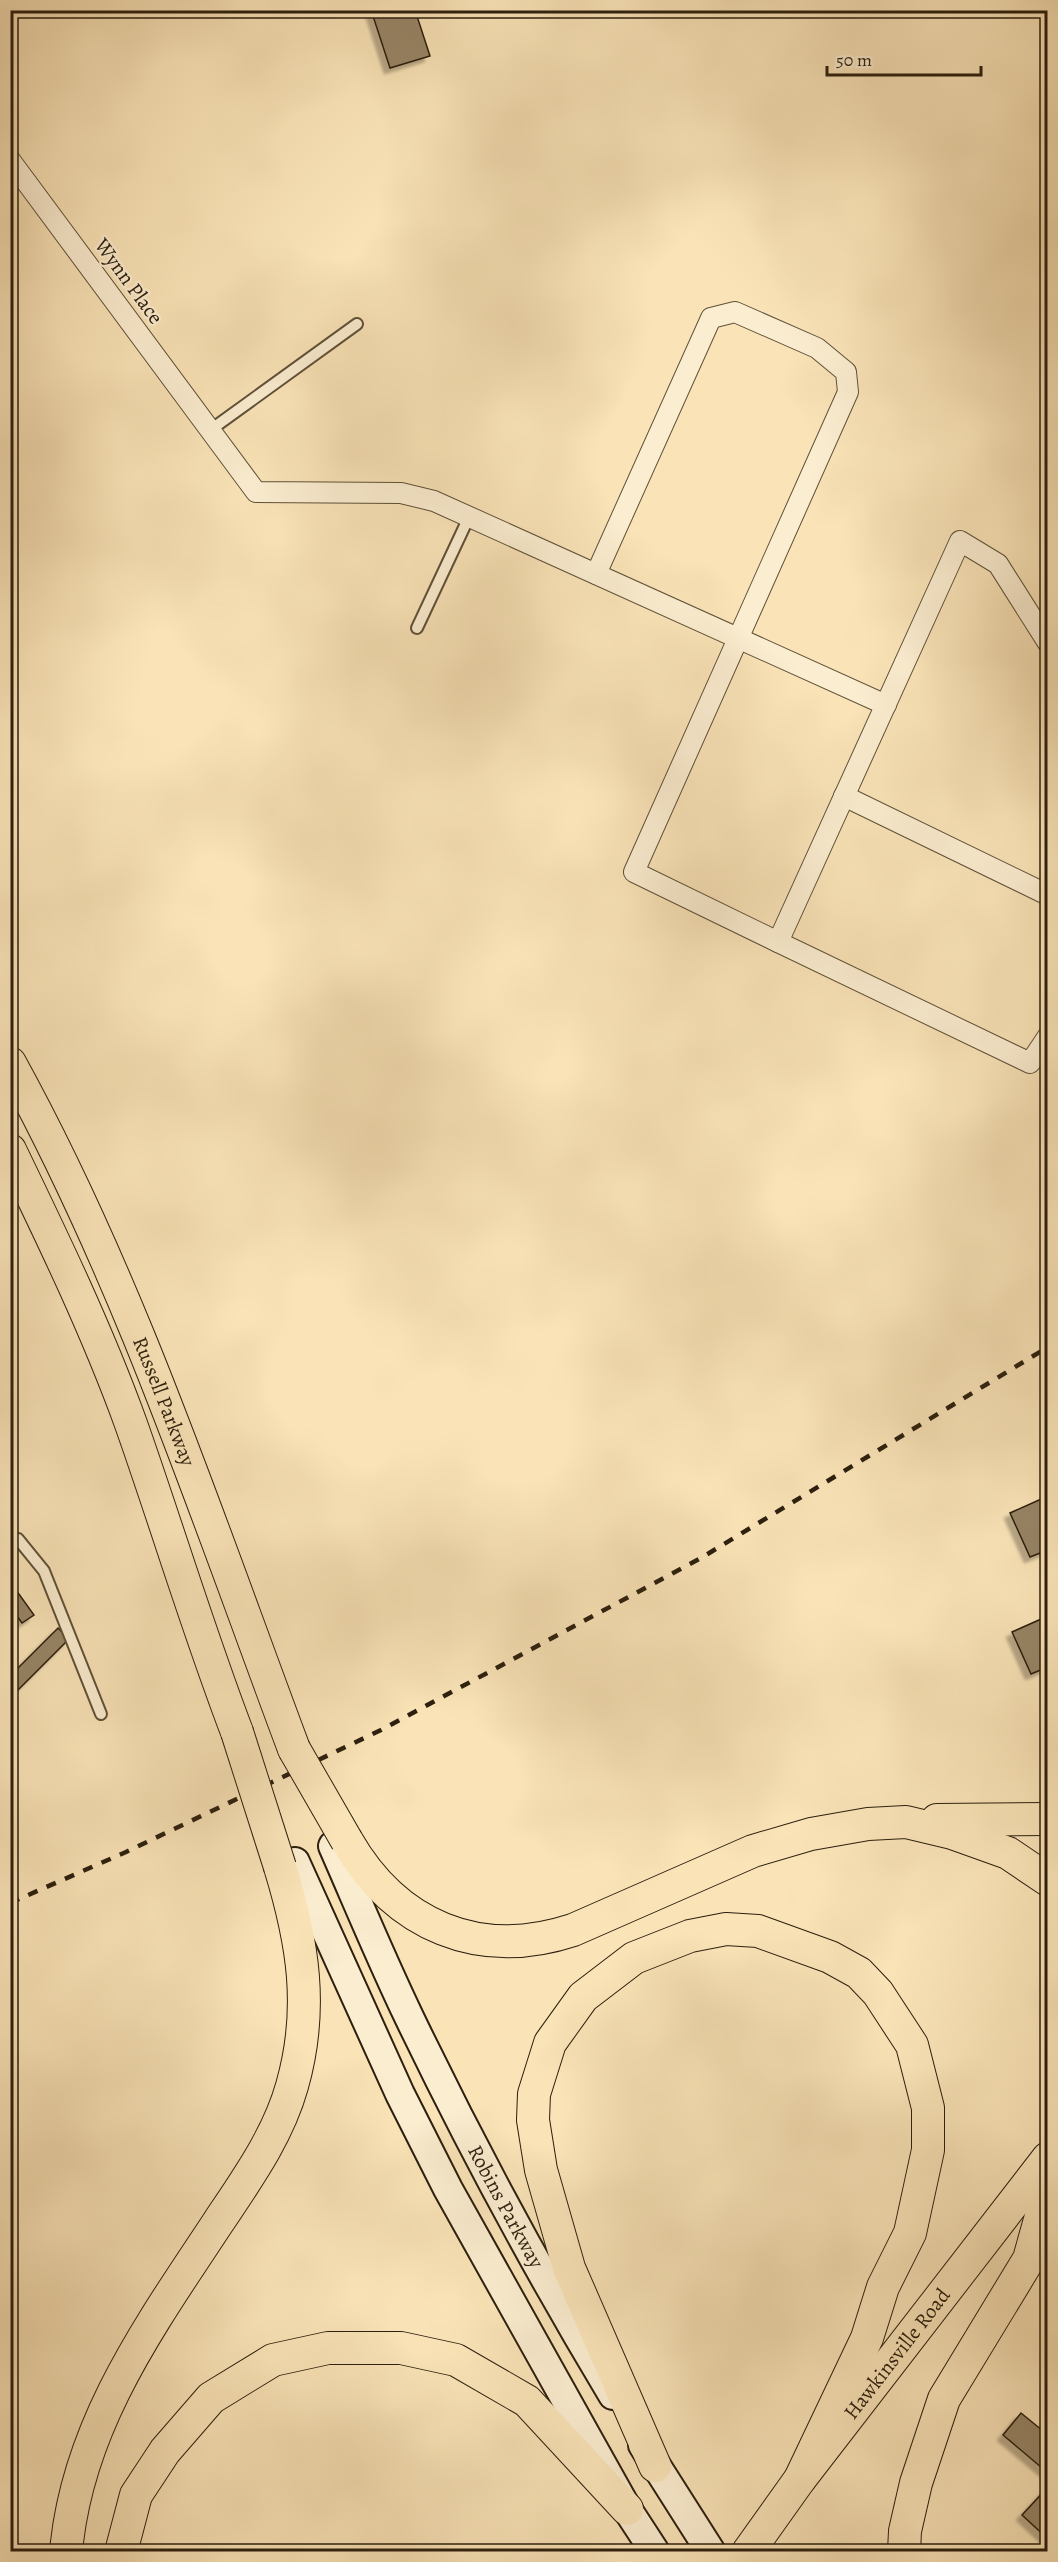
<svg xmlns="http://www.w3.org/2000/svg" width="1058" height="2562" viewBox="0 0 1058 2562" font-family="Alegreya,serif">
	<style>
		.building { fill: #978566; stroke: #2c1f0e; stroke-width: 1.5; filter: url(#shadow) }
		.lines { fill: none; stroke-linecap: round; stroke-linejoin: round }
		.lane-casing { stroke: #5f5038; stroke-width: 14 }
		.street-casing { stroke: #5f5038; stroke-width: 22 }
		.secondary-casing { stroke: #2c1f0e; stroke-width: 32 }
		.primary-casing { stroke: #2c1f0e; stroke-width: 34 }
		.lane { stroke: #fbedd0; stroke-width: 10 }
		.street { stroke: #fbedd0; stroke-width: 20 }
		.secondary { stroke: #fbedd0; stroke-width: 28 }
		.primary { stroke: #f9e3b7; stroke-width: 32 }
		.rail { stroke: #2c1f0e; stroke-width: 4.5; stroke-dasharray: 10 10; stroke-linecap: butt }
		.primary-bridge-casing { stroke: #2c1f0e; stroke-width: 34; stroke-linecap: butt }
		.primary-bridge { stroke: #f9e3b7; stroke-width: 32 }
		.labels { text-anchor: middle; stroke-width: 4.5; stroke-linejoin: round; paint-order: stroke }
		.street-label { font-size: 21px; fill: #2c1f0e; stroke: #fbedd0 }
	</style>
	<defs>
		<filter id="shadow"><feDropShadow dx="-5.5" dy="5.5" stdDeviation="1.5" flood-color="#0004"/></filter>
	</defs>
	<rect width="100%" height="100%" fill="#f9e3b7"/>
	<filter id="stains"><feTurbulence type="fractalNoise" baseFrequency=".00333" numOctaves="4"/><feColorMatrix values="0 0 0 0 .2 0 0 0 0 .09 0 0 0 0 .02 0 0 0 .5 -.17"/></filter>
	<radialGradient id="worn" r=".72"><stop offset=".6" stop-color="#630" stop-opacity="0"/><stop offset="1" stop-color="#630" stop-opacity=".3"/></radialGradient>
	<g class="building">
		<polygon points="378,10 415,10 430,56 390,68 372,13"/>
		<polygon points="1048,1496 1048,1550 1030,1557 1010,1513"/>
		<polygon points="16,1590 34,1615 22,1623 14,1612 10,1614 10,1594"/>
		<polygon points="1048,1616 1048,1667 1031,1674 1012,1632"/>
		<polygon points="58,1628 69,1639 18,1690 10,1683 10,1676"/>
		<polygon points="1021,2413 1048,2435 1048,2473 1003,2435"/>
		<polygon points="1048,2487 1048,2539 1022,2515"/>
	</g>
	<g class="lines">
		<defs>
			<g id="lane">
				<polyline points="209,431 357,324"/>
				<polyline points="417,628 469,517"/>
				<polyline points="10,1538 18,1539 44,1571 101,1714"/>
			</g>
			<g id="street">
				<polyline points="10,160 256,492 401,493 434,501 886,705"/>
				<polyline points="596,574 711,318 735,312 817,348 846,372 848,392 634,872 778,942"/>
				<polyline points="1048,643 998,564 960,541 778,942 1030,1063 1048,1036"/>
				<polyline points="844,796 1048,895"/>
			</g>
			<g id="secondary">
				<path id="s1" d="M333,1846c25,57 49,115 76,171 62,129 130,255 204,378"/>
				<polyline points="295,1862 400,2094 448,2189 627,2509 655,2552"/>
				<polyline points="643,2445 711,2552"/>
			</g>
			<g id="primary">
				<path id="s2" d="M10,1063c120,218 197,454 284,686"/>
				<path d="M10,1150c43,89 87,180 121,274 36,102 67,206 106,308"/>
				<polyline points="937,1820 1048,1819"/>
				<path d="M347,1841c49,85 132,120 226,89l180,-79 58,-17 57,-10 38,-2 46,11 56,20 40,27"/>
				<polyline points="655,2466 569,2268 541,2170 533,2120 534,2094 550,2043 583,1997 634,1958 690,1936 726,1929 758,1931 830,1957 859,1973 878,1993 912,2045 928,2108 928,2150 910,2233 883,2287 867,2338 800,2479"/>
				<path d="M66,2552c11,-127 85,-228 153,-331 28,-42 59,-85 73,-135 22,-77 11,-144 -12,-219"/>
				<polyline points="121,2552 136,2495 165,2451 211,2398 273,2360 328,2348 401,2348 456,2360 527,2401 627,2509"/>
				<path id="s3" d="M748,2552l52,-73 248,-321"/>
				<polyline points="904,2552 905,2531 916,2483 944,2399 1029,2259 1048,2191"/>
			</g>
		</defs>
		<use href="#lane" class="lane-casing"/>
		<use href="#street" class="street-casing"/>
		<use href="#secondary" class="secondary-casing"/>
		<use href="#primary" class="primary-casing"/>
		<use href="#lane" class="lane"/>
		<use href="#street" class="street"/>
		<use href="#secondary" class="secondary"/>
		<use href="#primary" class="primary"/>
		<polyline class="rail" points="10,1903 126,1852 381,1730 701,1558 1048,1347"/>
		<defs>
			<g id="primary-bridge">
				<polyline points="237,1732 280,1867"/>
				<polyline points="294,1749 347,1841"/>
			</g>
		</defs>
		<use href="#primary-bridge" class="primary-bridge-casing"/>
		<use href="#primary-bridge" class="primary-bridge"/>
	</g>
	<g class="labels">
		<g class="street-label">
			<text transform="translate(129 281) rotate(54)" y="7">Wynn Place</text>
			<text dy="7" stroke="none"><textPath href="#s2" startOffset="372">Russell Parkway</textPath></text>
			<text dy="7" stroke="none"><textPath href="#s1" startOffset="400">Robins Parkway</textPath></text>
			<text dy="7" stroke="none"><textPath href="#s3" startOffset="248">Hawkinsville Road</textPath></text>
		</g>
	</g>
	<rect width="1058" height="2562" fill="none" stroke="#f9e3b7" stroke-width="36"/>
	<rect x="12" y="12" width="1034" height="2538" fill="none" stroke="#2c1f0e" stroke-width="3"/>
	<rect x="18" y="18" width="1022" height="2526" fill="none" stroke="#2c1f0e" stroke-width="1.5"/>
	<path d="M827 66v9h154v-9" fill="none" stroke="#2c1f0e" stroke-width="3"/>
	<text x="836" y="66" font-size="18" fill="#2c1f0e" stroke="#fbedd0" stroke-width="4.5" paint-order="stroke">50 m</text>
	<rect width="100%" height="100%" filter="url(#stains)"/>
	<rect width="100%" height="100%" fill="url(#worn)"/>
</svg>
